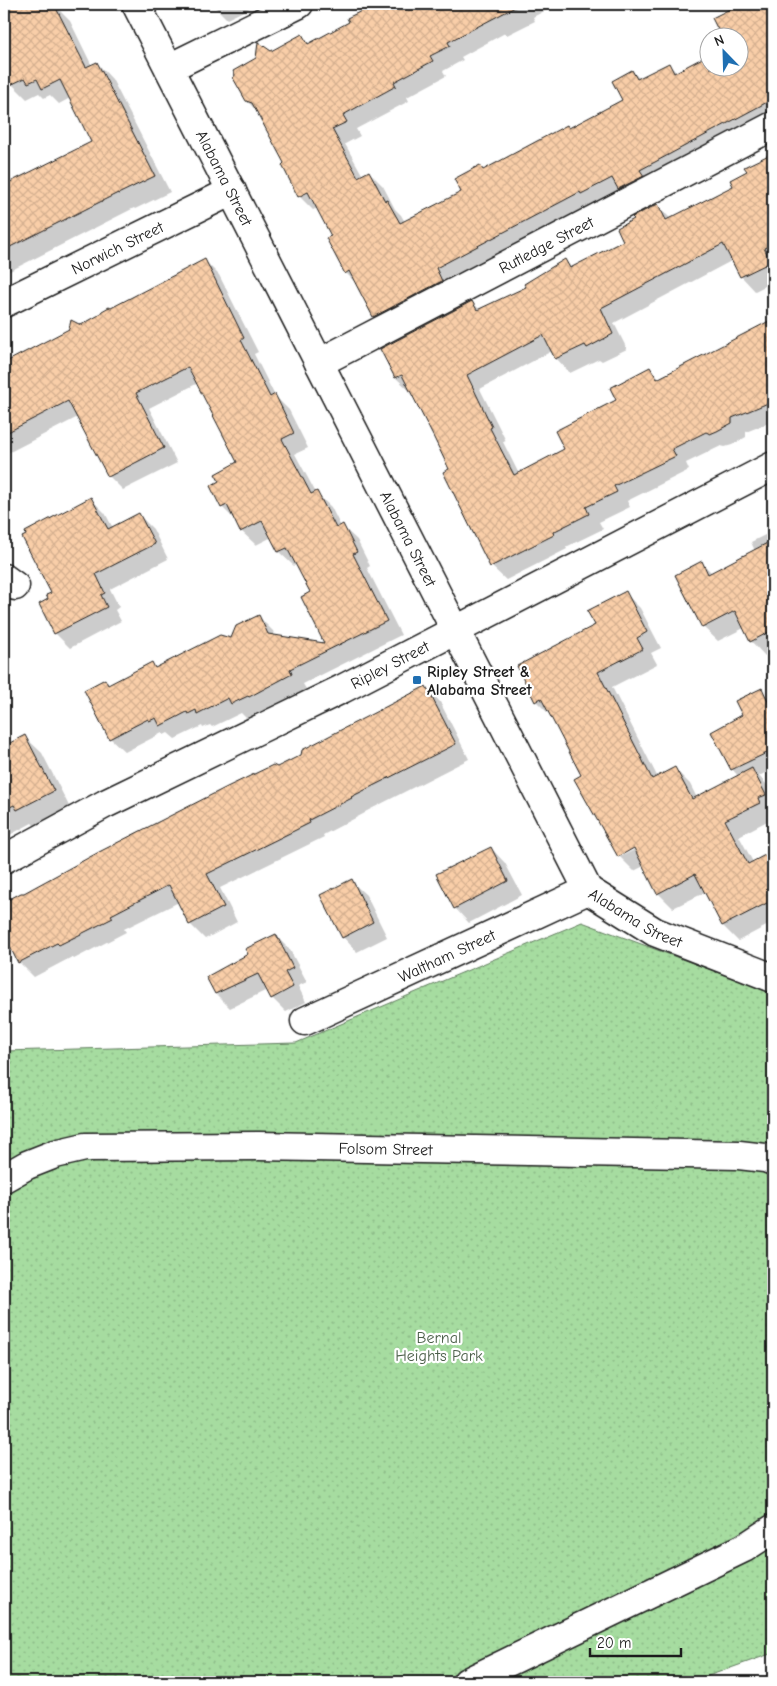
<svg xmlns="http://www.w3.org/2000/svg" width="777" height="1686" viewBox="0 0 777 1686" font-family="'Comic Neue',sans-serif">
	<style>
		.grass { fill: url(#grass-dots); stroke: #617c5e }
		.shadow { fill: #0003; fill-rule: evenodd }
		.building { fill: url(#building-cross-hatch); stroke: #1c1c1c }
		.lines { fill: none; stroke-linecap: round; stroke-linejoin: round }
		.minor-casing { stroke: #1c1c1c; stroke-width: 31 }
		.minor { stroke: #fff; stroke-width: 28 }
		.poi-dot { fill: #1f6fb2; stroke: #fff; stroke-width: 2 }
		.labels { text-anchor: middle; stroke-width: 4.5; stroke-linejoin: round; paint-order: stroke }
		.street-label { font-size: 16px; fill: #1c1c1c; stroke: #fff }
		.poi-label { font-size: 16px; font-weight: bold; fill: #1c1c1c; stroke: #fff; text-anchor: start }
		.park-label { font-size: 16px; fill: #4c5f4a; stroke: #fff }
	</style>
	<defs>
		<pattern id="grass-dots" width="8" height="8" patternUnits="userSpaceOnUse" patternTransform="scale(1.25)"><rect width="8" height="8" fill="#a6dca0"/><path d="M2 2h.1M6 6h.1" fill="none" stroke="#8ebc89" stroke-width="1.8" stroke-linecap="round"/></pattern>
		<pattern id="building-cross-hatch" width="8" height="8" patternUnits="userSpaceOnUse" patternTransform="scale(1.25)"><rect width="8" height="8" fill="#f9cea8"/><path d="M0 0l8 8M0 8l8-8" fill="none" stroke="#d5b090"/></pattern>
	</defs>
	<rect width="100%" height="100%" fill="#fff"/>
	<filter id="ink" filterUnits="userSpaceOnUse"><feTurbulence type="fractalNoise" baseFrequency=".02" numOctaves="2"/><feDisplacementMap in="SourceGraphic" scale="10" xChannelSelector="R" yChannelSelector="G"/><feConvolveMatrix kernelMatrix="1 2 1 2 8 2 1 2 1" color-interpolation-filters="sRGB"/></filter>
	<g filter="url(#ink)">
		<polygon class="grass" points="582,922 773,993 773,1653 691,1682 4,1682 4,1051 296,1043"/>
		<g class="shadow">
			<polygon points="4,4 56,4 61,12 70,21 92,66 97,63 112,79 170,192 135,209 134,208 4,274 4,187 92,142 70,98 59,104 50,95 44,98 39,93 27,99 12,84 4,67"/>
			<polygon points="212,4 258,4 227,19"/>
			<polygon points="373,4 558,4 533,17 535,21 507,35 505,33 461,57 463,60 443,71 446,76 407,97 409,101 356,129 360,136 345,144 363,176 369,172 383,186 395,209 401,215 405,222 463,192 480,167 484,171 624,101 632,71 640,79 669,65 677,73 710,68 740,68 740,38 730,4 773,4 773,121 388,331 374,316 357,284 346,273 333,236 318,208 313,210 299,196 286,164 258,112 247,101 271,52 302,36 310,44 351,23 374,6"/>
			<polygon points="763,164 773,175 773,282 755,291 741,276 733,260 614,323 627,349 602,361 599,359 570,373 556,358 552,351 480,389 506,441 503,442 519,474 566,449 650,369 660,379 773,320 773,421 746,432 746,437 732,445 725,447 721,446 686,463 689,470 627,501 630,507 599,522 603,529 566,547 567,549 506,580 491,566 450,470 411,392 396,378 382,349 472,302 480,310 527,288 565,261 572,268 625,241 636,220 657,205 671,219 734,186"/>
			<polygon points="205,261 219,275 258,352 254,354 275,396 289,410 308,448 295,454 316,493 331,507 341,527 342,526 357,540 370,566 367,568 401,635 303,684 306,689 264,711 263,710 246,718 241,713 212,727 210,725 203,728 202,726 175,739 168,733 164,735 162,733 125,752 110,738 104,680 109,685 151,664 156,669 232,639 258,616 273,631 275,636 326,644 311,593 297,564 294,566 279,552 272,537 256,545 241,531 236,521 222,507 221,482 239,463 198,383 149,408 177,463 123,490 109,476 78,417 4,455 4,365"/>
			<polygon points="91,499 105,513 113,528 139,515 153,529 168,559 110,589 119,607 115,610 121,621 70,648 55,633 41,604 49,600 52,594"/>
			<polygon points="773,531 773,652 765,656 751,641 744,628 718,641 703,627 702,563 712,573 755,551 751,542"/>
			<path d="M625,593l15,15 21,40 -10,5 6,11 -45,23 46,91 17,-9 15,15 7,14 42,-21 -7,-8 11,-53 18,-26 12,12v67l-14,7 8,9 6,12v21l-34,18 14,26 12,-6 8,8v61l-1,-2 -34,18 -15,-15 -17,-34 -33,16 -15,-15 -14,-27 -10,5 -15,-15 -36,-80 -32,-60 -15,-15 60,-75zM639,844l1,3 -18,9v-3z"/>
			<polygon points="426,687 440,702 469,759 365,812 365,813 323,835 324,837 220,888 237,922 205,939 190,924 179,902 124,929 126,932 74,959 72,957 34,977 19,962 4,932 4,903 22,894 24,895 277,769"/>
			<polygon points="25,737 42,753 70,808 35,826 32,823 4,838 4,747"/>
			<polygon points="491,848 505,863 522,895 469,923 455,908"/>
			<polygon points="351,881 366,895 387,937 357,952 343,937 322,896"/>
			<polygon points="275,935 290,950 307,982 298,986 306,1002 286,1012 272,998 267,990 230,1008 216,994 207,977 249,954"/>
		</g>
		<g class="building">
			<polygon points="4,4 54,4 86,67 97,62 155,176 118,194 118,193 4,250 4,185 91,142 60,80 42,89 37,79 28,83 25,78 4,88"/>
			<polygon points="376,4 521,4 448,42 450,46 430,56 433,61 394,82 396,86 343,115 347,122 332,129 358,177 369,171 385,201 387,200 400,223 461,192 454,179 480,165 483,170 567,125 569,128 622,100 612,81 632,70 637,79 669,63 674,73 710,54 710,68 740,68 740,38 722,38 712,18 740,4 773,4 773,99 640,170 644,176 618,189 612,178 581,194 580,192 436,268 442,281 373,317 349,271 345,274 326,238 331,236 308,192 298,197 282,165 284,163 252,103 246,101 233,78 235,75 233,71 256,58 258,42 271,51 302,34 308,44 349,22 347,18"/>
			<polygon points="773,153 773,244 764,248 771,262 740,277 723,244 601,308 613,334 587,348 585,345 555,359 543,335 467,375 492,427 490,428 514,475 564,449 555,431 616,400 610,388 650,367 657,379 773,319 773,401 732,418 732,423 717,431 710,434 706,432 672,449 676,456 614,486 617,492 586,507 589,514 553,532 554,535 490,567 443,472 449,469 434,438 402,375 395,378 380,349 472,301 477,310 526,287 524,284 565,259 570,268 623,241 617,228 634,219 632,217 658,204 666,220 733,186 730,180 747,171 744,167"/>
			<polygon points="205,259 244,338 241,340 270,397 275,394 294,433 282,439 311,494 317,491 336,528 343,524 357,552 353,554 387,621 290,669 292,674 249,697 248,696 231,704 228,698 197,714 196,710 188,714 187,712 160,726 156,718 149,721 148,719 109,739 84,690 105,679 108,685 152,662 155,668 220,635 231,638 236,626 259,615 268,634 324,643 301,597 310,592 287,548 278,552 262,521 240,532 227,505 221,508 210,486 219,481 215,474 237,462 188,367 136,393 164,448 108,477 68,401 4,434 4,363 69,329 71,320 81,325 99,315 102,311 109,307 111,308"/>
			<polygon points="91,497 108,529 139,513 155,544 96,574 105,593 101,595 107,607 54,634 39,604 48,599 46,595 51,593 22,537 26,535 25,532"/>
			<polygon points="773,540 773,630 750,642 735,611 702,628 675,575 702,561 708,574"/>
			<polygon points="626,591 647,632 637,638 643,649 598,672 652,779 675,767 692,799 752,768 766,795 758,798 760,803 725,820 748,864 765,855 773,870 773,900 722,926 695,874 657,894 634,848 618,857 574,779 581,775 541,698 535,702 517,666 595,625 587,611"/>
			<polygon points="426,686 456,744 351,797 352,798 309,820 310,823 207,874 224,907 189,925 169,885 111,915 113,918 59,945 57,943 18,963 4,935 4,902 21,893 24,893 99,852 227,787 273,765 277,767 301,755 302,750"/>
			<polygon points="762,688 773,712 773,750 731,770 711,732 742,715 735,701"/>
			<polygon points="25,735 54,791 17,810 14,805 4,810 4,746"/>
			<polygon points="491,847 508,881 454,909 436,874"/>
			<polygon points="352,879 373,922 342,938 320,895"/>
			<polygon points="276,934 293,968 285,972 293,987 271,999 258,974 215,994 206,977 248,954 245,949"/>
		</g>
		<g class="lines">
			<defs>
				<g id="minor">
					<path id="s1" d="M136,4l452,886 67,42 118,46"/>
					<polyline points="169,68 299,4"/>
					<path id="s2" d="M4,303l228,-112"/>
					<path id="s3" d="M319,363l454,-237"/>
					<polyline points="4,578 15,586"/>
					<path id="s4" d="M4,859l101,-55 237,-115 431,-223"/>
					<path id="s5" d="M305,1021l283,-131"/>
					<path id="s6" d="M4,1178l23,-13 28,-11 30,-7 174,-1 480,9 26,3 8,3"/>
					<polyline points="467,1682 744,1548 773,1529"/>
				</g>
			</defs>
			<use href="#minor" class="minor-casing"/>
			<use href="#minor" class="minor"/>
		</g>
	</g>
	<rect class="poi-dot" x="412" y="675" width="10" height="10" rx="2.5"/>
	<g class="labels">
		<g class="street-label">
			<text dy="6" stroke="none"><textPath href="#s1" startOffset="195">Alabama Street</textPath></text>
			<text dy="6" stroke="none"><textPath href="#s3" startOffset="256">Rutledge Street</textPath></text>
			<text dy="6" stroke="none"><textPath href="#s2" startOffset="126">Norwich Street</textPath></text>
			<text dy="6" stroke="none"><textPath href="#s1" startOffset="600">Alabama Street</textPath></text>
			<text dy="6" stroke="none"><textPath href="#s4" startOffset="432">Ripley Street</textPath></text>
			<text dy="6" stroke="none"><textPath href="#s1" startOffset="1050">Alabama Street</textPath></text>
			<text dy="6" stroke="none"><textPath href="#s5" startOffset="156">Waltham Street</textPath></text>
			<text dy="6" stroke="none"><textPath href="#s6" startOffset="388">Folsom Street</textPath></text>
		</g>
		<g class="poi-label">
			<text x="427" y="677">Ripley Street &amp;<tspan x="427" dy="18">Alabama Street</tspan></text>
		</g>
		<g class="park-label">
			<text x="439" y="1343">Bernal<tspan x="439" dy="18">Heights Park</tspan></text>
		</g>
	</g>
	<rect width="777" height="1686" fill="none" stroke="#fff" stroke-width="20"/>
	<rect x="10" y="10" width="757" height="1666" fill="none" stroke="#1c1c1c" stroke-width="2" filter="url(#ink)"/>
	<g transform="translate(724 52) rotate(337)"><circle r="24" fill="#ffffff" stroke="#a4a4a4"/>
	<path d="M0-4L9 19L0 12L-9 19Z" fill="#1f6fb2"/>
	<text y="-8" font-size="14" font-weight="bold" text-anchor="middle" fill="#1c1c1c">N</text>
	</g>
	<path d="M590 1648v8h91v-8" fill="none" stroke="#1c1c1c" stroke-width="2.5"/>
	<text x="597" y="1648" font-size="15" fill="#1c1c1c" stroke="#ffffff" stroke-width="4" paint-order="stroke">20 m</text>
</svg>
